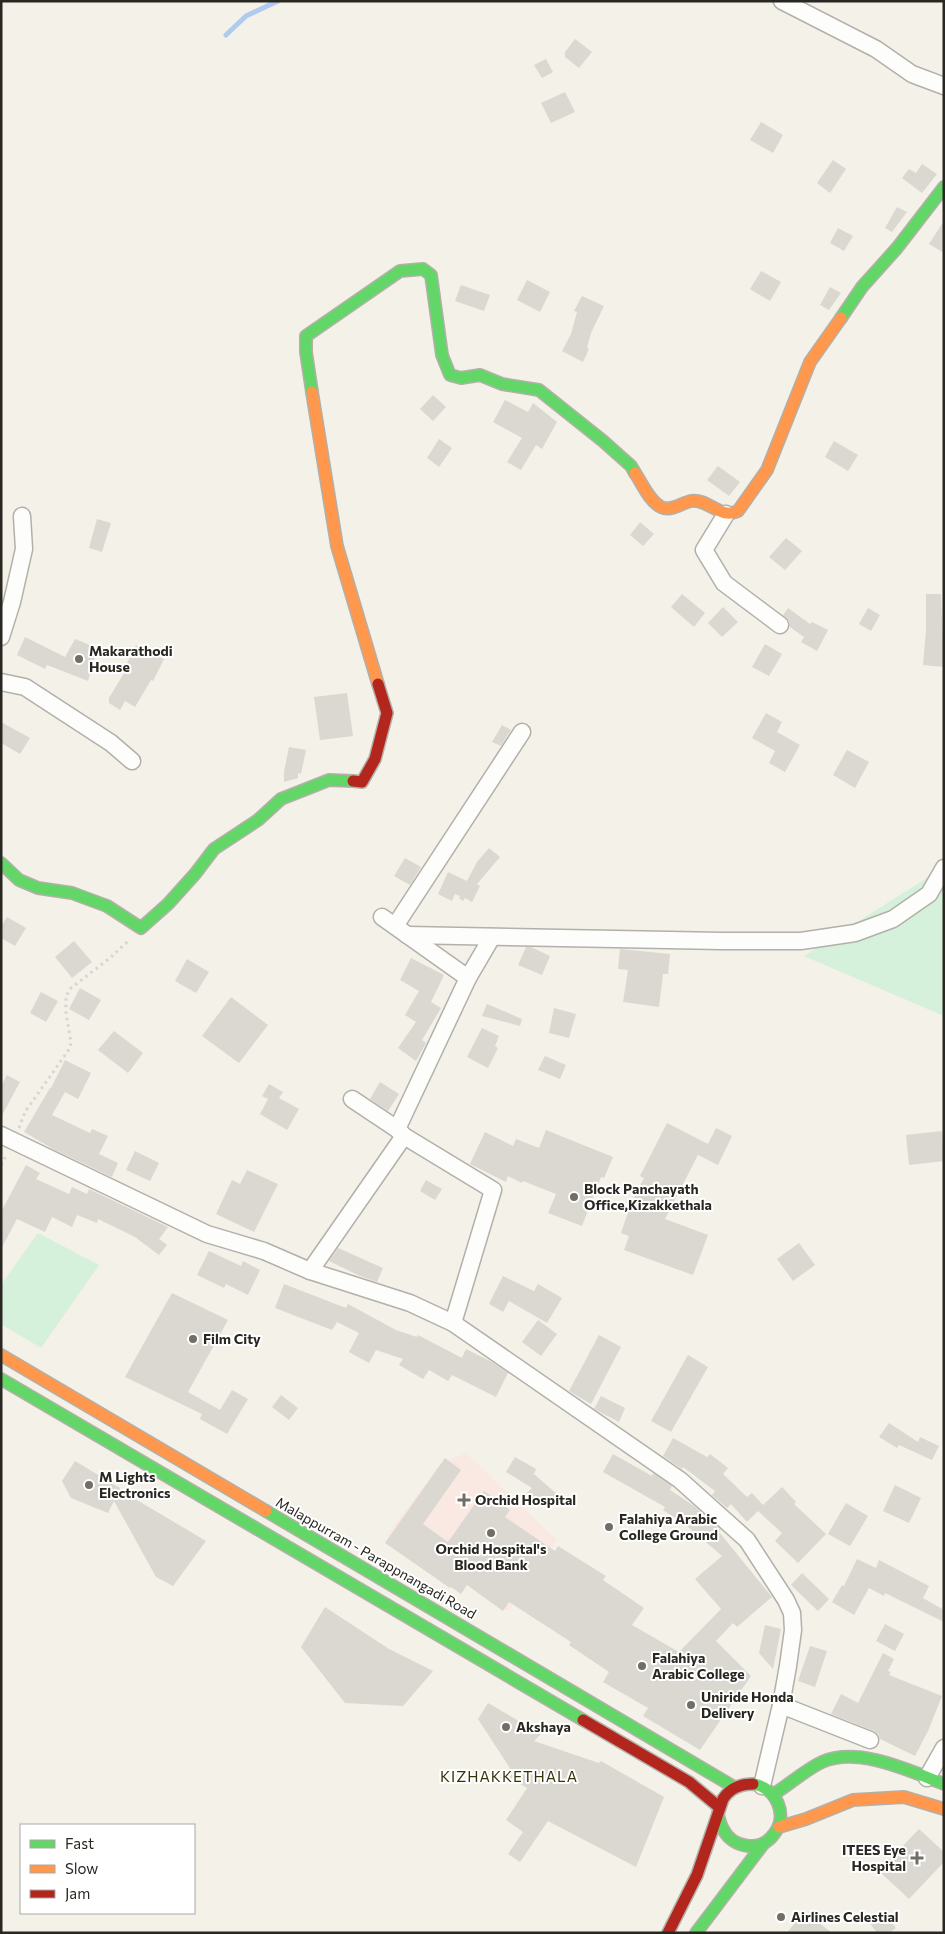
<svg xmlns="http://www.w3.org/2000/svg" width="945" height="1934" viewBox="0 0 945 1934" font-family="Commissioner,sans-serif">
	<style>
		.medical { fill: #fae9e2 }
		.green { fill: #d5f0db }
		.lines { fill: none; stroke-linecap: round; stroke-linejoin: round }
		.stream { stroke: #afcbf0; stroke-width: 5 }
		.building { fill: #dad8d1 }
		.street-casing { stroke: #b2b0a9; stroke-width: 19 }
		.fast-casing { stroke: #b2b0a9; stroke-width: 14 }
		.slow-casing { stroke: #b2b0a9; stroke-width: 14 }
		.jam-casing { stroke: #b2b0a9; stroke-width: 14 }
		.path { stroke: #d6d5d3; stroke-width: 3; stroke-dasharray: 2.5 4; stroke-linecap: butt }
		.street { stroke: #fdfdfc; stroke-width: 16 }
		.fast { stroke: #63d668; stroke-width: 11 }
		.slow { stroke: #ff974d; stroke-width: 11 }
		.jam { stroke: #b3261e; stroke-width: 11 }
		.poi-dot { fill: #706e67; stroke: #fff; stroke-width: 2 }
		.labels { text-anchor: middle; stroke-width: 4; stroke-linejoin: round; paint-order: stroke }
		.poi-label { font-size: 14px; font-weight: bold; fill: #292721; stroke: #fff; text-anchor: start }
		.street-label { font-size: 14px; fill: #292721; stroke: #fff }
		.neighbourhood-label { font-size: 15px; letter-spacing: 1px; fill: #35350a; stroke: #fff }
	</style>
	<rect width="100%" height="100%" fill="#f4f1e8"/>
	<polygon class="medical" points="466,1453 557,1540 508,1611 387,1535 440,1464"/>
	<g class="green">
		<polygon points="944,867 944,1016 804,956"/>
		<polygon points="38,1233 99,1265 41,1348 1,1324 1,1285"/>
	</g>
	<g class="lines">
		<polyline class="stream" points="226,35 246,16 278,1"/>
	</g>
	<g class="building">
		<polygon points="575,39 592,52 579,68 565,57 565,52"/>
		<polygon points="546,59 553,72 542,78 534,65"/>
		<polygon points="565,92 575,112 551,123 541,103"/>
		<polygon points="761,122 783,135 773,153 750,140"/>
		<polygon points="833,160 846,169 830,193 817,183"/>
		<polygon points="922,164 937,174 922,193 902,178 909,169 916,173"/>
		<polygon points="897,207 907,212 892,232 885,228"/>
		<polygon points="944,221 944,253 929,244"/>
		<polygon points="838,228 853,236 844,251 830,243"/>
		<polygon points="761,271 781,282 770,301 750,289"/>
		<polygon points="527,280 550,292 540,312 517,300"/>
		<polygon points="461,285 490,295 484,311 455,301"/>
		<polygon points="830,287 841,293 829,310 820,305"/>
		<polygon points="582,296 604,306 591,333 587,348 589,349 583,362 562,351 571,334 577,312 574,311"/>
		<polygon points="433,395 446,407 433,421 420,409"/>
		<polygon points="505,400 528,412 533,403 557,422 542,449 536,445 521,470 507,462 522,438 493,422"/>
		<polygon points="439,439 452,448 439,467 427,458"/>
		<polygon points="834,441 858,455 848,471 825,457"/>
		<polygon points="718,466 740,482 729,496 707,480"/>
		<polygon points="97,519 111,523 102,552 89,548"/>
		<polygon points="640,522 654,534 643,546 630,535"/>
		<polygon points="786,538 802,551 785,570 769,557"/>
		<polygon points="682,594 705,613 694,627 671,607"/>
		<polygon points="926,594 941,594 944,667 923,665 926,630"/>
		<polygon points="723,607 738,622 722,637 708,623"/>
		<polygon points="788,608 810,624 812,622 828,630 817,651 801,642 804,637 790,627 789,621 783,615"/>
		<polygon points="868,608 880,615 871,631 859,624"/>
		<polygon points="25,637 65,657 75,639 97,648 88,681 47,665 45,669 17,655"/>
		<polygon points="765,644 782,654 769,676 752,667"/>
		<polygon points="136,645 164,659 153,681 151,680 135,707 125,701 120,710 109,703 109,698 127,668 125,667"/>
		<polygon points="347,693 353,736 320,740 314,697"/>
		<polygon points="766,713 782,722 777,732 800,745 785,772 769,763 775,751 752,738"/>
		<polygon points="1,722 30,738 20,754 1,743"/>
		<polygon points="502,725 511,730 501,746 492,742"/>
		<polygon points="289,747 306,750 301,774 298,773 298,778 284,782 284,772"/>
		<polygon points="847,750 869,762 855,788 833,775"/>
		<polygon points="489,848 500,857 477,884 480,886 472,902 465,898 463,901 459,898 460,896 455,894 452,901 438,894 448,872 467,881 477,862"/>
		<polygon points="405,858 421,867 410,885 394,876"/>
		<polygon points="7,917 26,928 15,946 1,938 1,926"/>
		<polygon points="74,941 92,962 72,978 55,957"/>
		<polygon points="526,947 531,947 550,956 542,975 518,965"/>
		<polygon points="620,949 670,954 668,974 663,974 659,1007 623,1002 628,970 618,969"/>
		<polygon points="411,958 444,975 431,1002 441,1008 422,1040 426,1043 416,1061 398,1048 416,1022 405,1015 419,991 400,980"/>
		<polygon points="187,959 209,972 196,993 175,981"/>
		<polygon points="80,988 101,1000 89,1020 69,1009"/>
		<polygon points="41,992 58,1001 46,1022 30,1013"/>
		<polygon points="231,997 268,1025 239,1063 202,1036"/>
		<polygon points="487,1004 522,1019 520,1026 482,1016"/>
		<polygon points="554,1008 576,1014 569,1038 549,1033"/>
		<polygon points="482,1028 499,1036 495,1046 498,1048 488,1068 467,1057"/>
		<polygon points="114,1031 143,1053 128,1073 98,1050"/>
		<polygon points="545,1056 566,1065 560,1079 538,1070"/>
		<polygon points="65,1060 91,1073 78,1099 65,1092 52,1115 90,1133 92,1129 108,1136 99,1154 118,1163 112,1177 55,1150 24,1132 50,1088 51,1088"/>
		<polygon points="7,1075 20,1082 1,1117 1,1086"/>
		<polygon points="380,1082 399,1094 388,1111 370,1099"/>
		<polygon points="269,1084 283,1092 279,1098 299,1109 287,1130 260,1114 268,1099 262,1096"/>
		<polygon points="667,1123 708,1144 716,1128 732,1136 718,1165 698,1155 665,1219 708,1235 693,1275 624,1250 629,1236 621,1233 630,1206 644,1178 640,1176"/>
		<polygon points="546,1130 613,1157 604,1178 601,1177 582,1226 548,1213 556,1194 523,1181 522,1183 508,1176 506,1182 470,1164 485,1132 513,1146 516,1139 539,1148"/>
		<polygon points="942,1131 944,1161 909,1165 906,1135"/>
		<polygon points="135,1151 159,1163 150,1181 126,1170"/>
		<polygon points="26,1165 40,1173 36,1179 69,1194 72,1187 87,1194 89,1189 166,1226 168,1227 159,1239 167,1245 159,1255 135,1237 98,1219 97,1223 77,1215 72,1227 52,1217 45,1232 17,1219 1,1249 1,1212"/>
		<polygon points="247,1170 278,1184 254,1232 216,1214 232,1180 240,1184"/>
		<polygon points="426,1180 442,1189 435,1200 420,1191"/>
		<polygon points="799,1243 815,1265 793,1281 777,1259"/>
		<polygon points="338,1248 383,1268 377,1282 360,1276 329,1261"/>
		<polygon points="209,1251 241,1266 243,1261 260,1270 248,1295 226,1284 224,1288 197,1275"/>
		<polygon points="503,1276 534,1291 538,1284 562,1298 547,1323 509,1301 503,1312 489,1304"/>
		<polygon points="284,1284 346,1308 348,1304 396,1330 417,1337 418,1335 462,1358 466,1349 492,1362 508,1373 496,1397 452,1375 448,1381 429,1370 423,1379 399,1365 403,1359 376,1350 369,1363 349,1352 359,1333 337,1322 332,1330 275,1308"/>
		<polygon points="172,1293 228,1320 188,1392 220,1410 232,1390 248,1399 227,1434 200,1419 202,1414 125,1377"/>
		<polygon points="538,1320 557,1334 541,1356 522,1342"/>
		<polygon points="599,1335 621,1347 591,1404 569,1391"/>
		<polygon points="688,1355 708,1367 671,1432 651,1421"/>
		<polygon points="281,1395 298,1408 289,1420 272,1407"/>
		<polygon points="601,1396 625,1408 619,1422 594,1409"/>
		<polygon points="889,1423 918,1442 920,1437 939,1446 932,1460 899,1445 897,1448 879,1437"/>
		<polygon points="673,1438 707,1457 710,1454 728,1468 723,1474 747,1497 752,1493 763,1505 782,1487 796,1502 794,1504 826,1534 798,1563 775,1541 782,1533 758,1511 747,1522 731,1504 727,1508 712,1495 715,1491 683,1467 682,1469 663,1456"/>
		<polygon points="613,1454 652,1476 653,1473 672,1486 670,1490 694,1506 721,1530 719,1532 772,1597 737,1627 733,1623 716,1641 751,1676 700,1750 643,1716 648,1708 603,1682 609,1672 569,1645 571,1642 509,1602 503,1611 467,1585 461,1594 451,1587 450,1588 385,1543 445,1458 461,1470 423,1524 448,1542 484,1491 510,1510 505,1517 555,1551 558,1546 606,1576 603,1580 644,1608 632,1625 679,1652 721,1609 695,1579 722,1556 687,1526 663,1510 665,1507 603,1472"/>
		<polygon points="515,1457 536,1469 534,1474 558,1495 554,1501 546,1496 538,1505 526,1494 532,1488 506,1472"/>
		<polygon points="75,1461 120,1488 120,1490 206,1541 173,1586 156,1577 114,1501 108,1513 71,1498 62,1481"/>
		<polygon points="895,1485 921,1498 909,1523 883,1511"/>
		<polygon points="846,1503 868,1516 850,1546 828,1534"/>
		<polygon points="857,1559 876,1568 879,1560 929,1586 923,1598 944,1610 944,1622 885,1593 884,1596 869,1588 854,1615 832,1602 842,1585 844,1586"/>
		<polygon points="802,1573 829,1599 818,1611 791,1585"/>
		<polygon points="325,1607 389,1649 433,1671 403,1706 345,1703 301,1647"/>
		<polygon points="885,1624 904,1634 895,1651 876,1641"/>
		<polygon points="765,1625 781,1629 773,1669 759,1653"/>
		<polygon points="810,1646 827,1651 815,1687 798,1681"/>
		<polygon points="883,1653 894,1659 888,1671 891,1672 889,1675 942,1696 928,1731 915,1756 880,1739 878,1734 874,1731 831,1714 841,1694 858,1703"/>
		<polygon points="488,1703 541,1734 534,1741 599,1763 601,1761 664,1797 636,1867 548,1821 520,1862 508,1854 523,1832 506,1820 527,1788 509,1777 513,1773 478,1719"/>
		<polygon points="919,1829 944,1852 944,1862 909,1899 879,1871"/>
		<polygon points="804,1911 832,1933 787,1933"/>
		<polygon points="884,1912 896,1928 889,1933 877,1933 869,1922"/>
	</g>
	<g class="lines">
		<defs>
			<g id="street">
				<polyline points="782,1 876,49 912,74 944,86"/>
				<polyline points="726,514 704,550 724,583 780,625"/>
				<polyline points="1,637 12,602 24,549 22,516"/>
				<polyline points="1,682 25,687 111,743 132,761"/>
				<polyline points="382,917 468,978 397,1129"/>
				<polyline points="395,926 522,732"/>
				<polyline points="407,935 722,941 801,941 855,933 893,919 929,894 944,868"/>
				<polyline points="468,978 492,937"/>
				<polyline points="352,1099 397,1129 404,1136 493,1190 453,1323"/>
				<polyline points="1,1135 207,1234 264,1251 310,1271 410,1303 453,1323 680,1480 747,1540 786,1600 792,1613 793,1630 788,1666 781,1705 762,1786"/>
				<polyline points="310,1271 404,1136"/>
				<polyline points="781,1705 870,1740"/>
				<polyline points="927,1778 944,1748"/>
			</g>
			<g id="fast">
				<polyline points="841,318 862,287 897,248 944,187"/>
				<polyline points="312,392 306,352 306,336 400,271 423,269 431,275 442,355 450,375 461,378 480,375 502,384 539,390 603,441 631,466 635,473"/>
				<polyline points="1,863 19,880 38,888 72,893 107,906 141,928 168,904 195,874 214,849 258,820 281,799 329,780 353,781"/>
				<polyline points="1,1379 583,1720"/>
				<polyline points="266,1511 734,1787"/>
				<path d="M774,1794c16,-10 31,-24 48,-32 36,-16 88,9 122,22"/>
				<path d="M718,1814c1,5 2,10 5,15 9,19 38,24 51,5 15,-19 2,-47 -21,-50"/>
				<polyline points="696,1933 764,1843"/>
			</g>
			<g id="slow">
				<polyline points="312,392 337,546 378,684"/>
				<path d="M635,473c7,10 14,28 26,34 10,5 20,-4 30,-6 17,-3 29,19 47,10l29,-41 43,-108 31,-44"/>
				<polyline points="1,1355 266,1511"/>
				<polyline points="779,1827 806,1819 853,1800 904,1797 944,1809"/>
			</g>
			<g id="jam">
				<polyline points="353,781 362,782 375,759 387,713 378,684"/>
				<polyline points="583,1720 689,1782 719,1807"/>
				<path d="M668,1933l29,-58 26,-76c7,-11 17,-15 30,-15"/>
			</g>
		</defs>
		<use href="#street" class="street-casing"/>
		<use href="#fast" class="fast-casing"/>
		<use href="#slow" class="slow-casing"/>
		<use href="#jam" class="jam-casing"/>
		<g class="path">
			<polyline points="19,1128 25,1112 70,1048 71,1042 66,1014 66,996 71,988 110,958 128,941"/>
			<polyline points="1,1165 7,1154"/>
		</g>
		<use href="#street" class="street"/>
		<use href="#fast" class="fast"/>
		<use href="#slow" class="slow"/>
		<use href="#jam" class="jam"/>
	</g>
	<g class="poi-dot">
		<circle cx="79" cy="659" r="5"/>
		<circle cx="574" cy="1197" r="5"/>
		<circle cx="193" cy="1339" r="5"/>
		<circle cx="89" cy="1485" r="5"/>
		<path d="M461.5 1492.5h5v5h5v5h-5v5h-5v-5h-5v-5h5z"/>
		<circle cx="609" cy="1527" r="5"/>
		<circle cx="491" cy="1533" r="5"/>
		<circle cx="642" cy="1666" r="5"/>
		<circle cx="691" cy="1705" r="5"/>
		<circle cx="506" cy="1727" r="5"/>
		<path d="M914.5 1850.5h5v5h5v5h-5v5h-5v-5h-5v-5h5z"/>
		<circle cx="781" cy="1917" r="5"/>
	</g>
	<g class="labels">
		<g class="poi-label">
			<text x="89" y="656">Makarathodi<tspan x="89" dy="16">House</tspan></text>
			<text x="584" y="1194">Block Panchayath<tspan x="584" dy="16">Office,Kizakkethala</tspan></text>
			<text x="203" y="1344">Film City</text>
			<text x="99" y="1482">M Lights<tspan x="99" dy="16">Electronics</tspan></text>
			<text x="475" y="1505">Orchid Hospital</text>
			<text x="619" y="1524">Falahiya Arabic<tspan x="619" dy="16">College Ground</tspan></text>
			<text x="491" y="1554" text-anchor="middle">Orchid Hospital's<tspan x="491" dy="16">Blood Bank</tspan></text>
			<text x="652" y="1663">Falahiya<tspan x="652" dy="16">Arabic College</tspan></text>
			<text x="701" y="1702">Uniride Honda<tspan x="701" dy="16">Delivery</tspan></text>
			<text x="516" y="1732">Akshaya</text>
			<text x="906" y="1855" text-anchor="end">ITEES Eye<tspan x="906" dy="16">Hospital</tspan></text>
			<text x="791" y="1922">Airlines Celestial</text>
		</g>
		<g class="street-label">
			<text transform="translate(376 1558) rotate(30)" y="5">Malappurram - Parappnangadi Road</text>
		</g>
		<g class="neighbourhood-label">
			<text x="509" y="1782">KIZHAKKETHALA</text>
		</g>
	</g>
	<rect width="945" height="1934" fill="none" stroke="#292721" stroke-width="5"/>
	<rect x="20" y="1824" width="175" height="90" fill="#ffffff" stroke="#a9a9a6"/>
	<rect x="30" y="1840" width="25" height="8" fill="#63d668" stroke="#a9a9a6"/>
	<text x="65" y="1849" font-size="15" fill="#292721">Fast</text>
	<rect x="30" y="1865" width="25" height="8" fill="#ff974d" stroke="#a9a9a6"/>
	<text x="65" y="1874" font-size="15" fill="#292721">Slow</text>
	<rect x="30" y="1890" width="25" height="8" fill="#b3261e" stroke="#a9a9a6"/>
	<text x="65" y="1899" font-size="15" fill="#292721">Jam</text>
</svg>
